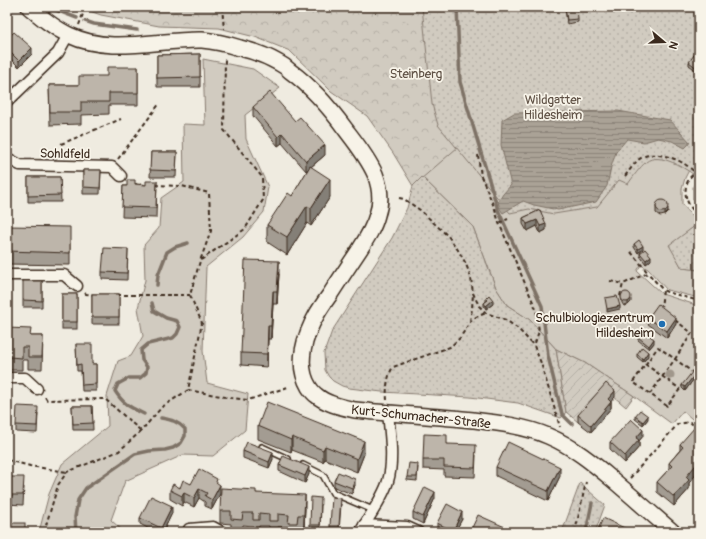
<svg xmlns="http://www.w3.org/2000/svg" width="706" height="539" viewBox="0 0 706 539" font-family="Pangolin,sans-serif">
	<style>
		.grass { fill: #d1cbc0; stroke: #867a6f; fill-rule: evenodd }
		.forest { fill: url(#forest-crowns); stroke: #867a6f }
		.park { fill: url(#park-dots); stroke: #867a6f }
		.garden { fill: url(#garden-furrows); stroke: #867a6f }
		.water { fill: url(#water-rules); stroke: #7e7266 }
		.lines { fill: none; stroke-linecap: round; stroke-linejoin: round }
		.stream { stroke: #7e7266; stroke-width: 3.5 }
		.lane-casing { stroke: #3b2a1e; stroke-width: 8 }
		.street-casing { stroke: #3b2a1e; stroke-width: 13 }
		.secondary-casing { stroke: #3b2a1e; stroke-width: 18 }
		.path { stroke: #3b2a1e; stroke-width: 2; stroke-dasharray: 4 3; stroke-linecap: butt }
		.lane { stroke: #f7f3e8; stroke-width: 5 }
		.street { stroke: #f7f3e8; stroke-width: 10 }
		.secondary { stroke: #f7f3e8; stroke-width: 15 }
		.tree { fill: #a0978b }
		.wall { fill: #a39c92; stroke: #3b2a1e }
		.shaded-wall { fill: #847f77; stroke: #3b2a1e }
		.building { fill: #bdb5aa; stroke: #3b2a1e }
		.poi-dot { fill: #1f6fb2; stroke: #f7f3e8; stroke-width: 1.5 }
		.labels { text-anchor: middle; stroke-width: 3.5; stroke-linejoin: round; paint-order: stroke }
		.park-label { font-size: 13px; fill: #605246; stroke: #f7f3e8 }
		.street-label { font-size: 13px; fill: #3b2a1e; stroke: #f7f3e8 }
		.poi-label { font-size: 13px; fill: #3b2a1e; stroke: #f7f3e8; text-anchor: end }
	</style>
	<defs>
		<pattern id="forest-crowns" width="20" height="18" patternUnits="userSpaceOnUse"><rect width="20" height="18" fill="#d1cbc0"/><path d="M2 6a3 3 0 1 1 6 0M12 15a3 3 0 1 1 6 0" fill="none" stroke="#b4aea5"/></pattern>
		<pattern id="park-dots" width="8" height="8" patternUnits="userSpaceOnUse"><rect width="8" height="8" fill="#d1cbc0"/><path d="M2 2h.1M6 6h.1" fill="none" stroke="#b4aea5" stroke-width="1.8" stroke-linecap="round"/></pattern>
		<pattern id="garden-furrows" width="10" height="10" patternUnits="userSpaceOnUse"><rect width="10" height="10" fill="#d1cbc0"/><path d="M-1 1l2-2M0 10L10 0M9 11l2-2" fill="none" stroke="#b4aea5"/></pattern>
		<pattern id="water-rules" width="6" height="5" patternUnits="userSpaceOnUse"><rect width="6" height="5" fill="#aaa296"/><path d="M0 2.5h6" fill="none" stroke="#8c847a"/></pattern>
	</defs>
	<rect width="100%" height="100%" fill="#efebe0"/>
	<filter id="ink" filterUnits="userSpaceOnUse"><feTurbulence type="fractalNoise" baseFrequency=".025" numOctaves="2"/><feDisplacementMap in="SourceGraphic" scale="8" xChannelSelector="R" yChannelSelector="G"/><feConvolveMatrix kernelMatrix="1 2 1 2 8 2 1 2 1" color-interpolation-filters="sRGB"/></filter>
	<g filter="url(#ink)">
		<g class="grass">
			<path d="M541,7h101l5,7 48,-4 -3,36 7,6v115l-11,-5 -14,-7 -9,-4h-10l-16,4 -12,12 -8,11 8,4 19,-23 9,-2h8l7,3 19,10 -4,8 -3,11v15l17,19 -29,22 12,23 17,2v28l-32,-8 -19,-21 -7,-4 -4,6 25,23 37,12v119l-16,-14 -11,13 -38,-28 -49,-33 -29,-14 -26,-29 -23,-15 -11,-17 -23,-61 -51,-50 58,-49 2,-73 13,-33zM618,111l52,9 20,22 -2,3 -3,3 -13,-7 -14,-3 -14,4 -17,-3 -11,13 -5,15 -4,19 -11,16 -38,8 -24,-5 -11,-4 -12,-16 -10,-40 1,-25 12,-7z"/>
			<polygon points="203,59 253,69 280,88 245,115 246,139 268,187 264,212 243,237 206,267 203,351 207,383 248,394 245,430 213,456 183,455 125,481 111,520 124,532 39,532 49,494 62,464 108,426 107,396 118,361 131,356 143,336 138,308 145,280 144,245 159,228 161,198 184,182 183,124 205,125"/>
		</g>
		<polygon class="forest" points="78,7 541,7 480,128 413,186 393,153 367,116 331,91 290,51 255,37 219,28 159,26 101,15"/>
		<g class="park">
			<path d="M422,7h277v200l-6,-8v-12l5,-9c-11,-9 -39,-27 -52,-16 -6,5 -13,15 -18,22l-9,-4 -22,27 -43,7 -25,-5 -19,4 -72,-88 -6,-21z"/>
			<polygon points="422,177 473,227 496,288 507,305 530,320 556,349 566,412 561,418 518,403 470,397 382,392 349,388 342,386 333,381 329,377 325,370 324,353 332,331 392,238 407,208 413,186"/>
			<polygon points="699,223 699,270 682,268 669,245"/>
			<polygon points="580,483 605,505 595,532 562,532"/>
		</g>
		<polygon class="garden" points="556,349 585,363 634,396 626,407 606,390 578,422 566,412"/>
		<polygon class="water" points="618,111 670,120 690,142 688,145 685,148 672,141 658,138 644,142 627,139 616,152 611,167 607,186 596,202 558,210 534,205 523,201 503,213 500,209 498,202 503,194 511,185 501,145 502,120 514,113"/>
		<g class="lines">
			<g class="stream">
				<polyline points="48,7 77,18"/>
				<polyline points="457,7 460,82 498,210 542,306 548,356 562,414 572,424"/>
				<polyline points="85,21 94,24 137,30"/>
				<polyline points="157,285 158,275 167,252 175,247 188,243"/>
				<path d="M144,414c-14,-7 -20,-9 -29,-23l3,-7 11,-6h11l6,-5 1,-6 -5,-7 -1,-10 7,-6 25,-6 4,-4 3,-7 -3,-6 -11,-3 -12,-7 -2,-8"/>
				<path d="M76,532l-1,-15 3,-17 8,-12 49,-34 14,-3 16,-1 8,-2 8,-5 4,-7v-7c-8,-8 -13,-9 -24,-11"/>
				<polyline points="586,532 592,503"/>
			</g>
			<defs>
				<g id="lane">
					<polyline points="262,447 288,459"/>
					<polyline points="303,465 323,475 333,493 373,510"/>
				</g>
				<g id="street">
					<polyline points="7,102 58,53 68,35"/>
					<polyline points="7,158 20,165 112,167 121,176"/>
					<polyline points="7,275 64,275 77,286"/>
					<polyline points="7,378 25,378 37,389"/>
					<polyline points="364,525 407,527 418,532"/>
					<polyline points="189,529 213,527 222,532"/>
					<path d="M360,532c9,-15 24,-36 28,-51 6,-19 2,-48 0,-68"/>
				</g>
				<path id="secondary" d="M29,7c13,11 25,21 40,28 42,20 89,4 133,5 13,1 25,4 38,8 13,3 27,8 39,15 4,2 8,5 11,8 22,16 40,37 56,59 10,13 22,28 29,44 5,13 7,27 2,41 -3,12 -10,23 -17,34 -10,15 -20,30 -29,44 -5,7 -10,14 -14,21 -12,21 -22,50 -8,73 2,3 4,6 7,8 10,9 26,12 39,15 39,4 79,6 118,10 25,3 51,6 75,16 24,10 45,27 65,44 20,17 40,35 60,52"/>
			</defs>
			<use href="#lane" class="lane-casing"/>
			<use href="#street" class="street-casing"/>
			<use href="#secondary" class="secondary-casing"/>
			<g class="path">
				<polyline points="222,7 224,29"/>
				<polyline points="79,25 83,14"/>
				<polyline points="61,144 121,119"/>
				<polyline points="478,155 481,176 495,209 499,223 536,309 539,331 534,346"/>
				<polyline points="118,159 160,103"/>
				<path d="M699,172c-12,2 -16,18 -12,28 2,6 7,12 12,15"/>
				<path d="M625,176c6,-7 11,-17 20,-20 15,-5 41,5 50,17"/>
				<polyline points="133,184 149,185"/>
				<polyline points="399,198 404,199 420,210 448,236 458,250 466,264 471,278 473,293 479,306 486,313 506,320 517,328 524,335 534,346 541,363 560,427"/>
				<polyline points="499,223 508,219"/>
				<polyline points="631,252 648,273"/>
				<polyline points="201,260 245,229 263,200 262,177 224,130 225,58"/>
				<polyline points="610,281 623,284"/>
				<polyline points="85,293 86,294 94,295"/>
				<polyline points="117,295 190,295"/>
				<polyline points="620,296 623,284 648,273 663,290 667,292 699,301"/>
				<polyline points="661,309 663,290"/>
				<polyline points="675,320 692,333 675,359 658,347 633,382 667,406 684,384"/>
				<polyline points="470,321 472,309 473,293"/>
				<polyline points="645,364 680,389"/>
				<polyline points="188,390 231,398 248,400 288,387"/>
				<polyline points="650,394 675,359 692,372"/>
				<polyline points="45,397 47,400 105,399 141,431"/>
				<path d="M387,400c-1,-10 0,-24 6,-33l57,-20 10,-9 10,-16 6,-5 10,-4"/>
				<polyline points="7,460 30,466 67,472"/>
				<polyline points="630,478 678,424 690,422 699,430"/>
				<polyline points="44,532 58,485 67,472 119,451 141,431 162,407 188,390 202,323 190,295 200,261 211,231 209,193 182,186 155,185"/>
				<polyline points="575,532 586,482"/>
			</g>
			<use href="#lane" class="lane"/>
			<use href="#street" class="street"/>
			<use href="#secondary" class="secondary"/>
		</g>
		<circle class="tree" cx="670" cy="375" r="4.5"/>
		<g class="wall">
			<polygon points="565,8 578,19 578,22 567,24"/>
			<polygon points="7,39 32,54 19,67 7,55"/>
			<polygon points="200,54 200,87 157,87 157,55"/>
			<polygon points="699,58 698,72 689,65 689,62"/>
			<polygon points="138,67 138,105 109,105 109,114 81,115 81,124 50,125 49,85 79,85"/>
			<polygon points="253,107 295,121 325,155 311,167 330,197 311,226 307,223 287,255 267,242 267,225 292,196 309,168 306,171 282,143 278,146 253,116"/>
			<polygon points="151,152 177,152 176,177 150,177"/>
			<polygon points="83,170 101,170 100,194 83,194"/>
			<polygon points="28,177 60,177 61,202 28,202"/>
			<polygon points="157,181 156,218 122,217 123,186 127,186 135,184 146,185"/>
			<polygon points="656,205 668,212 665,215 660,216 656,213"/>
			<polygon points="540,210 546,230 540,233 537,226 527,231 523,224 523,218"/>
			<polygon points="7,226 70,240 70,265 7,264"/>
			<polygon points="634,244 643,249 638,253 634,247"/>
			<polygon points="128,249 127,280 102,279 102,272"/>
			<polygon points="640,253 651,260 646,264 640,256"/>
			<polygon points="279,274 277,304 273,304 271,339 268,339 267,367 241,365 241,353"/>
			<polygon points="42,281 42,307 23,307 23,300"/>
			<rect x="62" y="294" width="15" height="35"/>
			<rect x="92" y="294" width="27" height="30"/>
			<polygon points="621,296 631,302 628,305 624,306 622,303"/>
			<polygon points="486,298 493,304 486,309 484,306 484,303 486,301"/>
			<polygon points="648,318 676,324 667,338 648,324"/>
			<polygon points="7,328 31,336 43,336 42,369 28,369 28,360 22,360 22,370 9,370 9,361 7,361"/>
			<polygon points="638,337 654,343 649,349 638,340"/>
			<polygon points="76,344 92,364 96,364 96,391 82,391 81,371 77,371"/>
			<polygon points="637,354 648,356 643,362 637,357"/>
			<polygon points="696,376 685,391 682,388 682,385"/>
			<polygon points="615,397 611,401 611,408 591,432 578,422 578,415"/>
			<polygon points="72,406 92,406 93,430 73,430"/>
			<polygon points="38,413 37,433 16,432 16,425"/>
			<polygon points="635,416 648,419 643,425 635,419"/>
			<polygon points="258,426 364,454 357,472 325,459 323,462 292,450 291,452 258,439"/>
			<polygon points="699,431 699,471 689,483 689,489 674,506 657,492 657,482 669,469 669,463 680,450 680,444"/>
			<polygon points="643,436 639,441 639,447 625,463 610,449 610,442"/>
			<polygon points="447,444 476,455 475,477 444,476 444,470 423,469 423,460"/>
			<polygon points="243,451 273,459 269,468 243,458"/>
			<polygon points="279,465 309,474 305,483 279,471"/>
			<polygon points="418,467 417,481 407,480 407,477"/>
			<polygon points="496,467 560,476 548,501 496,476"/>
			<polygon points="7,477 24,487 23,505 7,504"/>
			<polygon points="334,481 355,485 352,494 334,487"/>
			<polygon points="217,483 220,494 212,509 205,506 205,502 199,498 194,507 184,502 182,506 170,499 170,490 191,484"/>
			<polygon points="256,493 305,508 304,528 298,527 297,532 288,532 288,527 278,527 278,532 269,532 269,526 259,526 259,532 253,532 253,526 243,525 243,532 231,532 231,524 220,523 220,511"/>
			<polygon points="435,498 423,524 413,519 413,512"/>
			<polygon points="341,504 339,532 330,532 330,526"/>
			<polygon points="321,505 320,532 310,531 310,525"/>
			<polygon points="172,513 163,532 155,532 140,524 140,518"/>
			<polygon points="462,519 455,532 442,532 437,530 437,523"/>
		</g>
		<g class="shaded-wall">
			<polygon points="32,48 32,54 19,67 19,61"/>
			<polygon points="282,133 282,143 278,146 278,137"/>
			<polygon points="325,145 325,155 306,171 306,161"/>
			<polygon points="11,169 11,175 7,181 7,175"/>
			<polygon points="330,179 330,197 311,226 311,208"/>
			<polygon points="307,206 307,223 287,255 287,237"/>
			<polygon points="668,208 668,212 665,215 665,212"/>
			<polygon points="537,220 537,226 527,231 527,224"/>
			<polygon points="546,224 546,230 540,233 540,226"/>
			<polygon points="643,246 643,249 638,253 638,249"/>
			<polygon points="651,256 651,260 646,264 646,260"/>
			<polygon points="279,261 279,274 277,304 277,291"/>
			<polygon points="273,291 273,304 271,339 271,326"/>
			<polygon points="631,299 631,302 628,305 628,302"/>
			<polygon points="493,300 493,304 486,309 486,306"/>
			<polygon points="620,306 620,309 607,312 607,309"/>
			<polygon points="676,318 676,324 667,338 667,331"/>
			<polygon points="268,326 268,339 267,367 267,354"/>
			<polygon points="654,339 654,343 649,349 649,346"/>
			<polygon points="648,352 648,356 643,362 643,359"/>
			<polygon points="696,373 696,376 685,391 685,387"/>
			<polygon points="615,391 615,397 608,405 608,399"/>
			<polygon points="611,402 611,408 591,432 591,426"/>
			<polygon points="648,416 648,419 643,425 643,422"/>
			<polygon points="643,430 643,436 639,441 639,447 625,463 625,456 636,438"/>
			<polygon points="292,437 292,450 291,452 291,440"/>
			<polygon points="364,441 364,454 357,472 357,459"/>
			<polygon points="325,446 325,459 323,462 323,450"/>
			<polygon points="273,452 273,459 269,468 269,462"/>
			<polygon points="699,454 699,471 689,483 689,489 674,506 674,497 697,456"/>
			<polygon points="309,467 309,474 305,483 305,476"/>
			<polygon points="560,467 560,476 548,501 548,491"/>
			<polygon points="355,479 355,485 352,494 352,488"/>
			<polygon points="220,485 220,494 212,509 212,500"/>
			<polygon points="199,489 199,498 194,507 194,498"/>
			<polygon points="435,492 435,498 423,524 423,517"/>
			<polygon points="184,493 184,502 182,506 182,496"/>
			<polygon points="305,495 305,508 304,528 304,515"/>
			<polygon points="172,506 172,513 163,532 161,532 161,528"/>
			<polygon points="462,512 462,519 455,532 453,532"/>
		</g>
		<g class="building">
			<polygon points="572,7 577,7 578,19 567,20 565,8"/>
			<polygon points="14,32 32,48 19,61 7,49 7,39"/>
			<polygon points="200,54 200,77 157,78 157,55"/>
			<polygon points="694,55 699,58 699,68 698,69 689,62"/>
			<polygon points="107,67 138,67 138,93 109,93 109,102 81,102 81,112 50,112 49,85 79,85 79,76 107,76"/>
			<polygon points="270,92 295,121 300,117 325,145 306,161 282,133 278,137 253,107"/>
			<polygon points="151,152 177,152 176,171 150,170"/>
			<polygon points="310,166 330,179 311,208 307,206 287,237 267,225 288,193 292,196"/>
			<polygon points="7,167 11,169 7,175"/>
			<polygon points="83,170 101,170 100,188 83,187"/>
			<polygon points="28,177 60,177 61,195 28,196"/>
			<polygon points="127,180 135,180 135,184 146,185 146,181 157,181 156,208 122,207 123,186 127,186"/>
			<circle cx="662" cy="206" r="6"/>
			<polygon points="540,210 546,224 540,226 537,220 527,224 523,218"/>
			<polygon points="7,226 70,227 70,253 7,251"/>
			<polygon points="639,240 643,246 638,249 634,244"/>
			<polygon points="104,248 128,249 127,273 102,272"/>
			<polygon points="645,249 651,256 646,260 640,253"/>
			<polygon points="245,260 279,261 277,291 273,291 271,326 268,326 267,354 241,353"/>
			<polygon points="23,281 42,281 42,301 23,300"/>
			<circle cx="626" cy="297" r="5"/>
			<rect x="62" y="294" width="15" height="28"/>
			<rect x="92" y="294" width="27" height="23"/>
			<polygon points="489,295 493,300 486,306 484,303 488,300 486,298"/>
			<polygon points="617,296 620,306 607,309 605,298"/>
			<polygon points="658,304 676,318 667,331 648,318"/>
			<polygon points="7,328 31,329 30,336 43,336 42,357 28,357 28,347 22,347 22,358 9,357 9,348 7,348"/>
			<polygon points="643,331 654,339 649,346 638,337"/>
			<polygon points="76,344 92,344 92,364 96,364 96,384 82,385 81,364 77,365"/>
			<polygon points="642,347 648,352 643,359 637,354"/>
			<polygon points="693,371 696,373 685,387 682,385"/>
			<polygon points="606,383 615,391 608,399 611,402 591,426 578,415"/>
			<polygon points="267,402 364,441 357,459 325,446 323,450 292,437 291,440 258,426"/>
			<polygon points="17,406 38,407 37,426 16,425"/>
			<polygon points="72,406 92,406 93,423 73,424"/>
			<polygon points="640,410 648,416 643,422 635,416"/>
			<polygon points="631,419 643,430 636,438 639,440 625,456 610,442"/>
			<polygon points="695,427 699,431 699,454 697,456 699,458 699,461 686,477 689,480 674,497 657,482 672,466 669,463 683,447 680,444"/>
			<polygon points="424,434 447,435 447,444 476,445 475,468 444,467 444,460 423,460"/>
			<polygon points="247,442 273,452 269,462 243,451"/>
			<polygon points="508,442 560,467 548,491 496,467"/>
			<polygon points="283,456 309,467 305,476 279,465"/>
			<polygon points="409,463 418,464 417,477 407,477"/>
			<polygon points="199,469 217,479 216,482 220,485 212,500 205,496 207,493 199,489 194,498 184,493 182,496 170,490 173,484 180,488 183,480 191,484"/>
			<polygon points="338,472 355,479 352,488 334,481"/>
			<polygon points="7,477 24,477 23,495 7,495"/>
			<polygon points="425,487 435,492 423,517 413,512"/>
			<polygon points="221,488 256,490 256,493 305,495 304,515 298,515 297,523 288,523 289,515 278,514 278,521 269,521 269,514 259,513 259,520 253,520 253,513 243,513 242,520 231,519 231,511 220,511"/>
			<polygon points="151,496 172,506 161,528 140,518"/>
			<polygon points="311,497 321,498 320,525 310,525"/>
			<polygon points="332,497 341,498 339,526 330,526"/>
			<polygon points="447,504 462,512 453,531 437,523"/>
			<polygon points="478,515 507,528 505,532 470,532"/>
			<polygon points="603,518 631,531 630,532 597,532"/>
			<rect x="7" y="523" width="18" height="9"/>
			<polygon points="383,528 391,532 381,532"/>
		</g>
	</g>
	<circle class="poi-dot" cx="662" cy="324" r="4"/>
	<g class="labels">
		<g class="park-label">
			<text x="416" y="78">Steinberg</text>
			<text x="553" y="104">Wildgatter<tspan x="553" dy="15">Hildesheim</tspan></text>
		</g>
		<g class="street-label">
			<text transform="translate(65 153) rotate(1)" y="5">Sohldfeld</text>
			<text transform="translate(421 416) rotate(6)" y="5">Kurt-Schumacher-Straße</text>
		</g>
		<g class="poi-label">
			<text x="654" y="322">Schulbiologiezentrum<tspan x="654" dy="15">Hildesheim</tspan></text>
		</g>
	</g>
	<rect width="706" height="539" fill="none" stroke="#f7f3e8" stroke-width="24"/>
	<rect x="12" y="12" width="682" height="515" fill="none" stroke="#3b2a1e" stroke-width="1.5" filter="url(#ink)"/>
	<g transform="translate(664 42) rotate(109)" stroke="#f7f3e8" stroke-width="3" paint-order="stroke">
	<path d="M0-3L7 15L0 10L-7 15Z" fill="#3b2a1e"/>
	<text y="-6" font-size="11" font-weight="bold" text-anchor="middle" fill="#3b2a1e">N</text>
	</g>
</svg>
